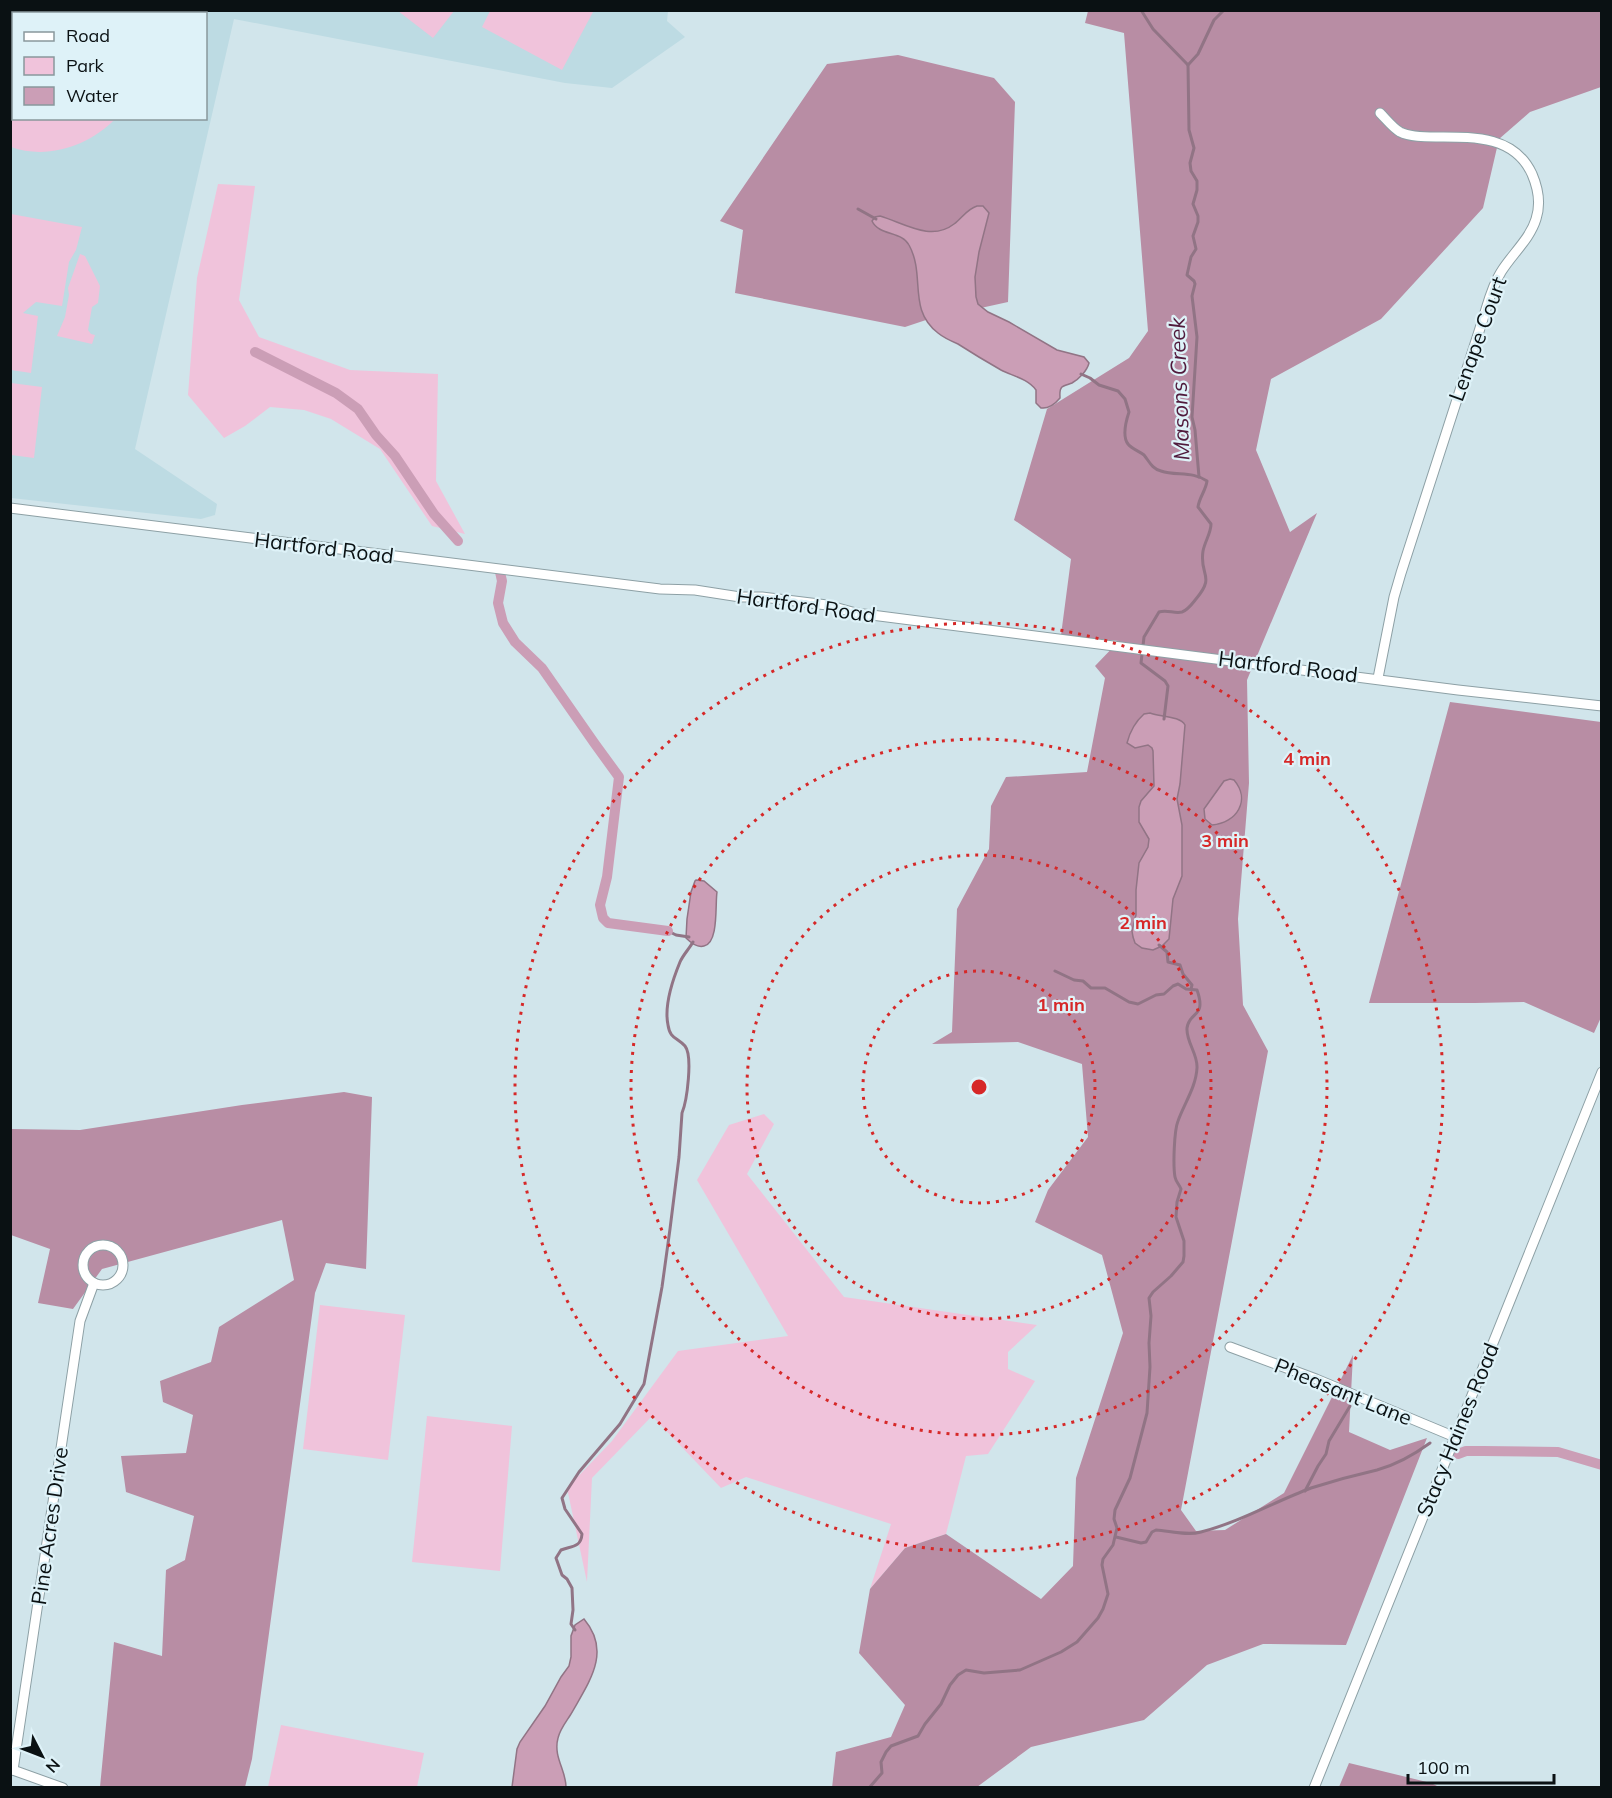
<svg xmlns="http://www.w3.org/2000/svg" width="1612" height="1798" viewBox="0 0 1612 1798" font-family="Mulish,sans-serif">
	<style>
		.built { fill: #bddbe3; fill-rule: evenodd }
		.green { fill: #f0c3db }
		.forest { fill: #b88da4 }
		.water { fill: #cb9eb6; stroke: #917485; stroke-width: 1.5 }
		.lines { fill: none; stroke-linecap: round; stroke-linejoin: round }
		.stream { stroke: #917485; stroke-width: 3 }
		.canal { stroke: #cb9eb6; stroke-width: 10 }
		.minor-casing { stroke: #8da0a5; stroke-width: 11 }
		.minor { stroke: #fff; stroke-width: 9 }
		.ring { fill: none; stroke: #d62828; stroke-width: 3; stroke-dasharray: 3 6 }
		.labels { text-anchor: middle; stroke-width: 4.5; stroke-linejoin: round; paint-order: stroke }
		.street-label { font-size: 21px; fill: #0a1113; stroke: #def2f8 }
		.water-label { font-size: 22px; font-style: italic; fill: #501a3c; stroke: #def2f8 }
		.centre { fill: #d62828; stroke: #def2f8; stroke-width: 3 }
		.ring-label { font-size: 18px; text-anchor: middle; font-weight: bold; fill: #d62828; stroke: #def2f8; stroke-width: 4.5; stroke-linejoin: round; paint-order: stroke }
	</style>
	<rect width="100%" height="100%" fill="#d1e5eb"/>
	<path class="built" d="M11,11h657l-1,10 18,16 -73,51 -47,-5 -331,-64 -99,430 82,55 -2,11 -14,4 -190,-21zM14,14h192v104h-192z"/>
	<g class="green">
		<path d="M11,10h190v1l-3,3h-184v104l101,1c-26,27 -68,41 -104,28z"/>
		<polygon points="398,11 454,11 433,38"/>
		<polygon points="590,11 593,12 562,70 482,27 490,11"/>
		<polygon points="218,184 255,186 239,300 259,337 350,370 438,374 436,481 465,534 432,526 380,449 331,419 304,410 270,407 245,426 224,438 188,395 197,278"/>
		<polygon points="11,214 82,227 76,250 69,262 62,306 36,302 23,313 38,316 31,373 11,370"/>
		<polygon points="80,254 85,256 100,286 98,303 92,307 88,330 91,334 95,335 92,344 57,336 65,317 69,295 68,288"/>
		<polygon points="11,383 42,387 34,458 11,455"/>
		<polygon points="764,1114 774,1124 747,1174 844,1297 1037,1325 1008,1352 1008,1369 1035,1381 988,1454 966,1456 946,1534 905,1548 870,1589 891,1524 746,1477 721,1488 652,1416 592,1478 587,1582 567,1488 612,1441 678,1351 788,1336 697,1180 729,1125"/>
		<polygon points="320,1305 405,1315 388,1460 303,1449"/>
		<polygon points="427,1416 512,1426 500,1571 412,1562"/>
		<polygon points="281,1725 424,1753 417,1787 268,1787"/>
	</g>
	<g class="forest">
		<polygon points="1088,11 1601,11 1601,87 1530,112 1499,139 1483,208 1381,319 1271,379 1256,450 1290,532 1317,513 1247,680 1249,783 1238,919 1243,1005 1268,1051 1181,1510 1196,1531 1225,1530 1284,1493 1353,1355 1349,1432 1390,1450 1427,1438 1346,1645 1263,1644 1207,1665 1144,1720 1031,1747 977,1787 832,1788 836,1752 891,1737 905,1705 859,1653 870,1589 905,1548 946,1534 1041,1599 1073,1566 1076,1478 1123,1333 1102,1255 1035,1222 1048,1190 1088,1137 1082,1064 1018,1042 932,1044 952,1032 957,909 989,849 991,806 1006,777 1087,772 1105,678 1095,666 1119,641 1061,635 1071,559 1014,520 1047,409 1129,358 1148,331 1124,33 1085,23"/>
		<polygon points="898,55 994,78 1015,102 1008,302 926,320 905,327 735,293 743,230 720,221 827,64"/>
		<polygon points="1450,702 1601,722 1602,1015 1594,1033 1524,1002 1475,1003 1369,1003"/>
		<polygon points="344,1092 372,1097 366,1269 326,1263 315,1293 252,1759 245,1787 100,1787 114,1642 162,1656 166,1570 185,1560 194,1516 126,1492 121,1456 186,1453 193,1415 163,1402 160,1381 211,1362 219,1327 294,1280 282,1220 102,1269 73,1309 38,1303 50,1249 11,1235 11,1129 80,1130 242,1105"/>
		<polygon points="1349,1763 1431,1783 1439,1787 1339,1787"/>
	</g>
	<g class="water">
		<path d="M977,206h6l6,7 -10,39 -4,25 1,20 2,7 10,8 21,10 48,28 27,7 5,6c-2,8 -10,16 -17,20 -2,1 -9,3 -10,4 -3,3 -2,7 -2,11 -5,6 -11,11 -19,10l-5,-5v-13c-8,-11 -23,-14 -35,-20 -14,-8 -29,-17 -43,-26 -7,-3 -14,-6 -20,-11 -31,-24 -12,-57 -29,-88 -7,-14 -30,-9 -37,-24l3,-4 5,-1c24,7 51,26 74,8 8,-6 13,-15 23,-18z"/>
		<path d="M1150,713c11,4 30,3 35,12l-5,59 -3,15 5,26v51l-9,23 -4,40 -7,7 -9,4 -11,-2 -7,-5 -2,-6 -1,-6 4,-16v-25l3,-27 9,-16 1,-8 -10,-17v-15l2,-6 13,-15 -1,-35 -1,-3 -4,-3 -13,3 -8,-5c3,-12 8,-21 17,-29z"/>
		<path d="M1230,779l4,1c17,20 3,43 -22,45l-7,-6 -1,-10 20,-28z"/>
		<path d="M696,880l8,1 13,11c-2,12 2,51 -13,54 -7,2 -13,-3 -18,-8l1,-19 4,-27 4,-11z"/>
		<path d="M584,1619c28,33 5,63 -13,95 -5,8 -11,15 -13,24 -5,19 8,32 8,49h-54l5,-38 3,-7 25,-36 16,-29 8,-11 2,-9v-21l4,-11z"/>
	</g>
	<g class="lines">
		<g class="stream">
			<polyline points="1141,10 1153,29 1188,65"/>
			<polyline points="858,209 876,219"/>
			<path d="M1081,374l9,4 9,7 19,6 7,8 4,13c-3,9 -7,24 -1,32 4,5 11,7 16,11 5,6 8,14 17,16 15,5 32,0 46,10 -1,9 -8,17 -9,26l13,17c0,9 -6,17 -8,27 -4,25 13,24 -7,48 -4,5 -8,11 -14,13 -8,2 -15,-3 -23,0l-15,25 -3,26 24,18 3,5 -4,33"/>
			<polyline points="1199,477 1195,430 1192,417 1197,337 1192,296 1195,284 1194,281 1187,275 1191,257 1196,249 1193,236 1198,222 1198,216 1193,204 1197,190 1197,181 1191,171 1190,163 1194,148 1189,130 1188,65 1198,54 1214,20 1224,10"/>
			<polyline points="668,931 676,935 689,937"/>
			<polyline points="1159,945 1167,952 1168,962 1180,965 1183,974 1192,985 1191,989"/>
			<polyline points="1305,1491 1318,1466 1326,1454 1329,1441 1350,1406"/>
			<path d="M1116,1537l25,6 5,-1 6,-10 4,-2c14,1 31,6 45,2 39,-10 73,-30 110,-44 22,-7 44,-13 66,-18 18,-5 38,-16 53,-27"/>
			<path d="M575,1630l-4,-6 2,-14 -1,-22 -5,-9 -5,-4 -6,-17 5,-8c10,-4 20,-2 21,-16l-17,-25 -3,-11 17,-26 41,-48 24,-40 18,-97 8,-58 9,-72 3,-44c5,-12 11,-57 3,-67 -8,-9 -15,-7 -17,-21 -4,-19 5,-46 12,-63 3,-7 9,-13 13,-20"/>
			<path d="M869,1788l13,-15 -1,-11 5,-10 5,-6 27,-10 7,-12 16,-20 9,-19 8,-10 8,-5 18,3 36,-3 41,-18 16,-10 21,-24 5,-9 5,-15 -6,-29 1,-6 10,-14 4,-17 -3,-9 1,-9 15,-32 17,-65 3,-46 -1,-24 2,-27 -2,-18 4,-6 18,-16 12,-14 1,-6v-15l-8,-24 1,-15 4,-13c-2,-5 -5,-7 -6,-12 -2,-11 -1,-46 3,-56 6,-17 18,-34 19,-53 1,-14 -11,-26 -10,-40 2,-17 20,-10 10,-38l-11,-1 -8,-5 -5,2 -9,8 -8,1 -18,9 -9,-2 -24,-14h-14l-8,-7 -9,-1 -19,-9"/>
		</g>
		<g class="canal">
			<polyline points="255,352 336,393 358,409 376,435 395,456 434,514 458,541"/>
			<polyline points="500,572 502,581 498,603 503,623 515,642 542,668 595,744 619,777 607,877 600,905 603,918 608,923 668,931"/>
			<polyline points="1458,1454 1466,1451 1483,1451 1558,1452 1602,1465"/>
		</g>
		<defs>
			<g id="minor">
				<polyline points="10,508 660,589 695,590 740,597 762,597 827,605 856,613 1458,690 1602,706"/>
				<path d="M1378,678l16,-81 7,-24 82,-254c5,-16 9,-33 18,-47 11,-18 29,-33 35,-53 5,-15 2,-31 -4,-45 -18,-39 -60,-37 -96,-37 -11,0 -26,0 -36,-5 -7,-4 -14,-13 -20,-19"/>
				<circle cx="103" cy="1265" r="20"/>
				<polyline points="1230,1347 1316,1379 1455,1437"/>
				<polyline points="10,1769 63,1788"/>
				<polyline points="13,1770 80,1321 94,1283"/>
				<polyline points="1314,1788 1602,1072"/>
			</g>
		</defs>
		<use href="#minor" class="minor-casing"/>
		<use href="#minor" class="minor"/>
	</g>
	<g class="ring">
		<circle cx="979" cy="1087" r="116"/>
		<circle cx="979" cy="1087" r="232"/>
		<circle cx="979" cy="1087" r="348"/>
		<circle cx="979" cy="1087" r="464"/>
	</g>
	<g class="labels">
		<g class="street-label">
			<text transform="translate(1478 339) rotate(-70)" y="7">Lenape Court</text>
			<text transform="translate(324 548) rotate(7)" y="7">Hartford Road</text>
			<text transform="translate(806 606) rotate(8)" y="7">Hartford Road</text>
			<text transform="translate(1288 667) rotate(7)" y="7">Hartford Road</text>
			<text transform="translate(1343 1392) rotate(22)" y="7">Pheasant Lane</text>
			<text transform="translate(1458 1430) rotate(-68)" y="7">Stacy Haines Road</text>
			<text transform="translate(50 1526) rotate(-82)" y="7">Pine Acres Drive</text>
		</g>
		<g class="water-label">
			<text transform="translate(1179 389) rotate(-92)" y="8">Masons Creek</text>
		</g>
	</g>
	<circle cx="979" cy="1087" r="9" class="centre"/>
	<g class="ring-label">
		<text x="1307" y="765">4 min</text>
		<text x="1225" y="847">3 min</text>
		<text x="1143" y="929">2 min</text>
		<text x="1061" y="1011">1 min</text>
	</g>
	<rect width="1612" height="1798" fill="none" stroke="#0a1113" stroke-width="24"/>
	<rect x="12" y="12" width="195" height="108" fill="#def2f8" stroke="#89989c" stroke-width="1.5"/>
	<rect x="24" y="32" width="30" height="9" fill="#ffffff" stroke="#89989c" stroke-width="1.5"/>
	<text x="66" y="42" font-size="18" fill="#0a1113">Road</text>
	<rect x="24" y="57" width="30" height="18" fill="#f0c3db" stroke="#89989c" stroke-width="1.5"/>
	<text x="66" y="72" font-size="18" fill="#0a1113">Park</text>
	<rect x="24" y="87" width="30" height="18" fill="#cb9eb6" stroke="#89989c" stroke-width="1.5"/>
	<text x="66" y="102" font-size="18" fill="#0a1113">Water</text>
	<g transform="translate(42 1756) rotate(132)" stroke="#def2f8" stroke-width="4.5" paint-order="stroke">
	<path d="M0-4.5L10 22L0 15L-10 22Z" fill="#0a1113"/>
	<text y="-9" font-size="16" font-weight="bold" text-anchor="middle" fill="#0a1113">N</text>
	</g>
	<path d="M1408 1774v9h146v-9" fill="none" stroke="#0a1113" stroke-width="3"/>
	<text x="1417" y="1774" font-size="18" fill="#0a1113" stroke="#def2f8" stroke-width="4.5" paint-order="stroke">100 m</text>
</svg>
